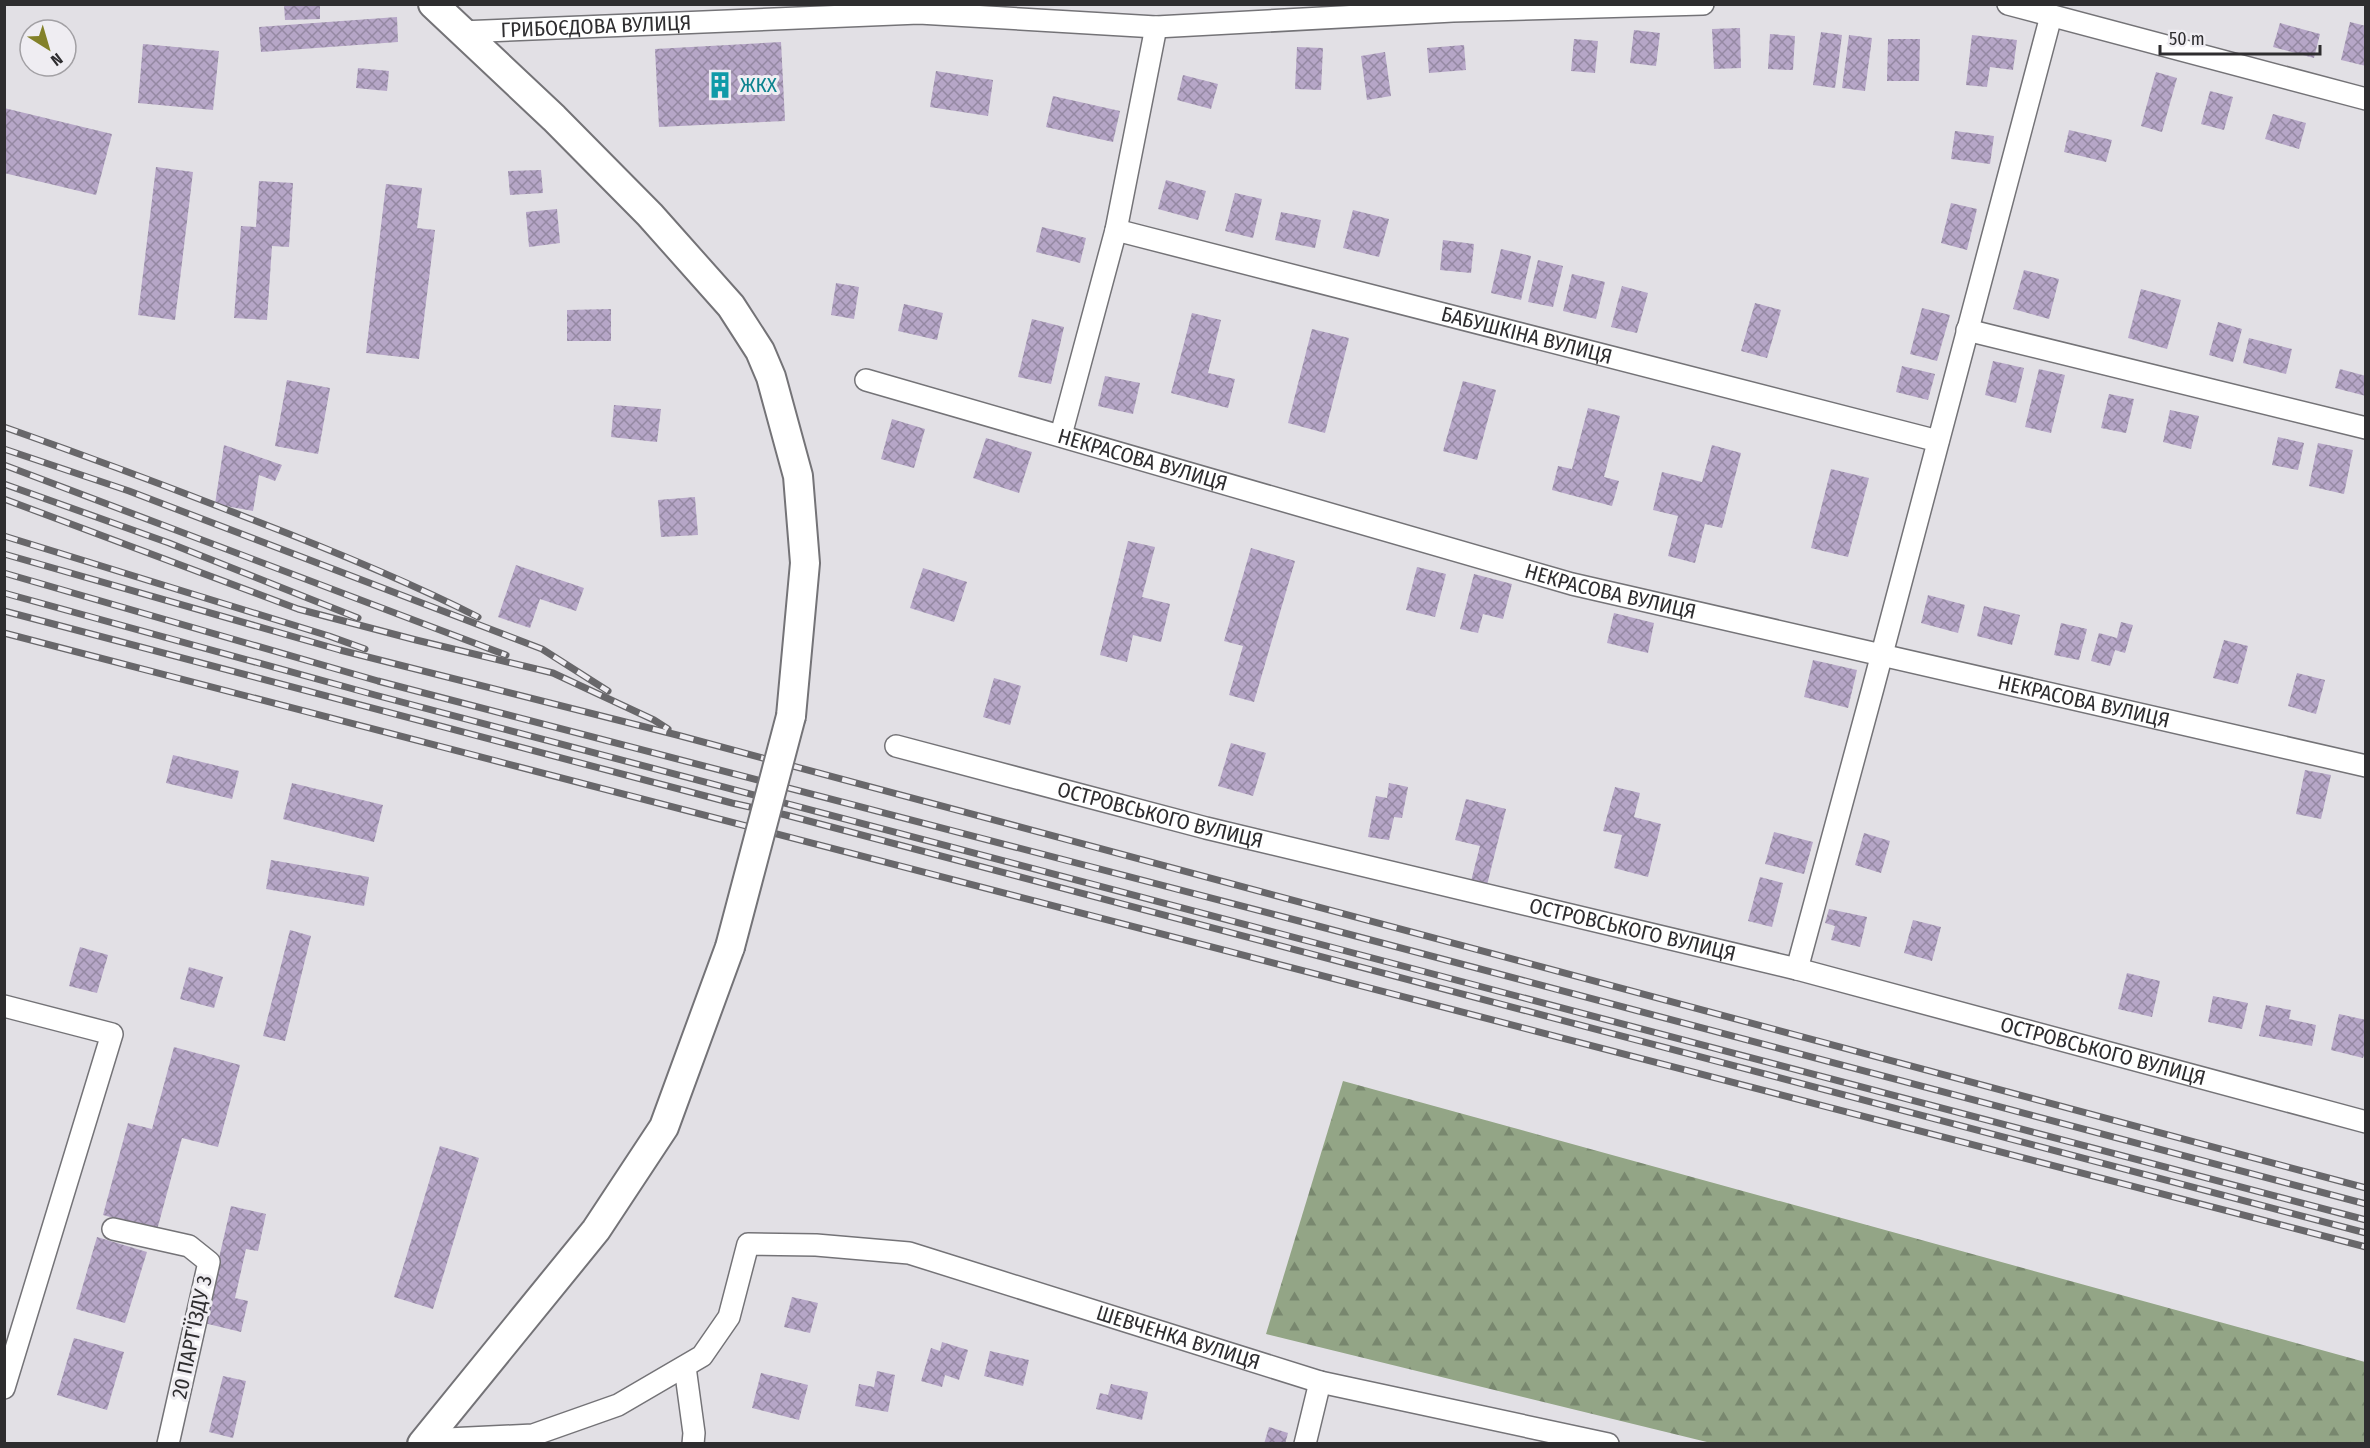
<svg xmlns="http://www.w3.org/2000/svg" width="2370" height="1448" viewBox="0 0 2370 1448" font-family="'Fira Sans Condensed',sans-serif">
	<style>
		.forest { fill: url(#forest-firs) }
		.building { fill: url(#building-cross-hatch) }
		.lines { fill: none; stroke-linecap: round; stroke-linejoin: round }
		.street-casing { stroke: #747377; stroke-width: 24 }
		.secondary-casing { stroke: #747377; stroke-width: 32 }
		.street { stroke: #fff; stroke-width: 21 }
		.secondary { stroke: #fff; stroke-width: 28 }
		.rail-casing { stroke: #68676a; stroke-width: 7 }
		.rail { stroke: #efedf2; stroke-width: 4.5; stroke-dasharray: 14; stroke-linecap: butt }
		.secondary-bridge-casing { stroke: #747377; stroke-width: 32; stroke-linecap: butt }
		.secondary-bridge { stroke: #fff; stroke-width: 28 }
		.labels { text-anchor: middle; stroke-width: 6; stroke-linejoin: round; paint-order: stroke }
		.street-label { font-size: 21px; fill: #2e2d2f; stroke: #efedf2 }
		.culture-label { font-size: 21px; fill: #0d838f; stroke: #efedf2; text-anchor: start }
	</style>
	<defs>
		<pattern id="forest-firs" width="22" height="20" patternUnits="userSpaceOnUse" patternTransform="scale(1.5)"><rect width="22" height="20" fill="#93a586"/><path d="M5 1l3.5 6h-7zM16 11l3.5 6h-7z" fill="#78876e"/></pattern>
		<pattern id="building-cross-hatch" width="8" height="8" patternUnits="userSpaceOnUse" patternTransform="scale(1.5)"><rect width="8" height="8" fill="#b6a6c7"/><path d="M0 0l8 8M0 8l8-8" fill="none" stroke="#9488a2"/></pattern>
	</defs>
	<rect width="100%" height="100%" fill="#e2e0e5"/>
	<polygon class="forest" points="1343,1081 2365,1362 2365,1443 1711,1443 1266,1334"/>
	<g class="building">
		<polygon points="284,4 320,4 320,19 285,20"/>
		<polygon points="397,17 398,42 261,52 259,27"/>
		<polygon points="2350,22 2366,26 2366,66 2341,60"/>
		<polygon points="2280,23 2320,34 2314,58 2273,47"/>
		<polygon points="1740,28 1741,68 1714,69 1712,29"/>
		<polygon points="1634,30 1660,33 1656,66 1630,63"/>
		<polygon points="1821,32 1842,35 1835,88 1813,85"/>
		<polygon points="1770,34 1795,36 1793,70 1768,69"/>
		<polygon points="1849,35 1872,38 1865,91 1842,88"/>
		<polygon points="1972,35 2017,40 2013,70 1990,67 1987,87 1966,85"/>
		<polygon points="1574,39 1598,41 1595,73 1571,71"/>
		<polygon points="1888,39 1920,39 1919,81 1887,81"/>
		<polygon points="781,42 785,121 659,127 655,49"/>
		<polygon points="143,44 219,51 213,110 138,103"/>
		<polygon points="1464,45 1466,70 1429,73 1427,48"/>
		<polygon points="1297,47 1323,48 1321,90 1295,89"/>
		<polygon points="1385,52 1391,96 1367,100 1361,56"/>
		<polygon points="358,68 389,71 387,91 356,88"/>
		<polygon points="936,71 993,80 988,116 930,107"/>
		<polygon points="2156,72 2177,78 2162,132 2141,126"/>
		<polygon points="1183,75 1218,84 1211,109 1177,100"/>
		<polygon points="2210,91 2233,97 2224,130 2201,124"/>
		<polygon points="1053,96 1120,111 1113,142 1046,127"/>
		<polygon points="4,108 112,134 96,195 4,173"/>
		<polygon points="2273,114 2306,123 2299,149 2265,139"/>
		<polygon points="2069,130 2112,140 2106,162 2064,152"/>
		<polygon points="1955,131 1994,136 1990,164 1951,159"/>
		<polygon points="156,167 193,172 175,320 138,315"/>
		<polygon points="541,170 543,193 510,195 508,171"/>
		<polygon points="1166,180 1206,191 1198,220 1158,209"/>
		<polygon points="259,181 293,183 289,247 272,246 267,320 234,318 241,226 256,227"/>
		<polygon points="386,184 422,188 417,228 435,230 419,359 366,353"/>
		<polygon points="1235,193 1262,199 1253,238 1225,231"/>
		<polygon points="1951,203 1977,209 1967,250 1941,243"/>
		<polygon points="557,209 560,243 529,247 526,212"/>
		<polygon points="1353,210 1389,219 1379,257 1343,248"/>
		<polygon points="1281,212 1321,220 1315,248 1275,240"/>
		<polygon points="1042,227 1086,238 1080,263 1036,252"/>
		<polygon points="1443,240 1474,244 1471,273 1440,270"/>
		<polygon points="1501,249 1531,256 1521,300 1491,293"/>
		<polygon points="1538,260 1563,266 1553,307 1528,302"/>
		<polygon points="2024,270 2059,279 2049,319 2013,309"/>
		<polygon points="1572,274 1605,282 1596,319 1563,311"/>
		<polygon points="836,283 859,287 854,319 831,315"/>
		<polygon points="1622,286 1648,293 1637,333 1611,327"/>
		<polygon points="2141,289 2181,300 2167,349 2128,338"/>
		<polygon points="1755,303 1781,310 1767,358 1741,351"/>
		<polygon points="904,304 943,313 937,340 898,331"/>
		<polygon points="1922,308 1950,315 1937,361 1910,354"/>
		<polygon points="611,309 611,341 567,341 567,310"/>
		<polygon points="1192,313 1221,320 1208,373 1235,379 1228,408 1171,393"/>
		<polygon points="1032,319 1064,327 1051,384 1018,377"/>
		<polygon points="2218,322 2242,329 2233,362 2209,355"/>
		<polygon points="1312,329 1349,338 1325,433 1288,423"/>
		<polygon points="2249,338 2292,349 2286,374 2243,363"/>
		<polygon points="1993,361 2024,368 2016,403 1985,395"/>
		<polygon points="1902,366 1935,374 1928,400 1896,392"/>
		<polygon points="2039,369 2065,375 2051,433 2025,427"/>
		<polygon points="2340,369 2366,376 2366,396 2335,388"/>
		<polygon points="1105,376 1140,383 1133,414 1098,406"/>
		<polygon points="287,380 330,388 318,454 275,446"/>
		<polygon points="1463,381 1496,390 1477,460 1443,451"/>
		<polygon points="2109,394 2134,399 2126,433 2101,428"/>
		<polygon points="614,405 661,409 657,442 611,437"/>
		<polygon points="1588,408 1620,416 1604,477 1619,481 1612,506 1552,490 1558,466 1572,469"/>
		<polygon points="2170,410 2199,416 2191,449 2163,442"/>
		<polygon points="892,419 925,429 914,468 881,459"/>
		<polygon points="2278,437 2304,443 2298,470 2272,465"/>
		<polygon points="986,438 1032,452 1019,493 973,478"/>
		<polygon points="2318,443 2353,450 2344,494 2309,486"/>
		<polygon points="224,445 282,465 275,481 259,475 253,511 215,504"/>
		<polygon points="1712,445 1741,453 1722,528 1705,524 1695,563 1668,556 1678,516 1653,510 1662,472 1702,482"/>
		<polygon points="1831,469 1869,478 1848,557 1811,548"/>
		<polygon points="695,497 698,535 661,537 658,500"/>
		<polygon points="1128,541 1155,547 1142,597 1170,604 1161,642 1133,635 1127,662 1100,655"/>
		<polygon points="1251,548 1295,561 1254,702 1229,695 1243,646 1224,641"/>
		<polygon points="516,565 584,588 576,611 540,599 530,628 498,617"/>
		<polygon points="1417,567 1446,574 1435,617 1406,610"/>
		<polygon points="923,568 967,582 954,622 910,608"/>
		<polygon points="1474,574 1512,584 1503,619 1483,614 1478,633 1460,629"/>
		<polygon points="1928,595 1965,605 1958,633 1921,623"/>
		<polygon points="1984,606 2020,615 2012,645 1977,636"/>
		<polygon points="1614,613 1654,623 1648,653 1607,643"/>
		<polygon points="2121,622 2133,625 2125,653 2115,650 2110,666 2091,661 2099,633 2117,638"/>
		<polygon points="2061,623 2087,629 2079,660 2054,655"/>
		<polygon points="2224,640 2248,646 2238,684 2213,678"/>
		<polygon points="1813,660 1857,670 1848,708 1804,697"/>
		<polygon points="2297,673 2325,680 2316,714 2288,706"/>
		<polygon points="994,678 1021,686 1010,725 983,717"/>
		<polygon points="1231,743 1266,753 1253,796 1218,786"/>
		<polygon points="173,755 239,771 232,799 166,783"/>
		<polygon points="2305,770 2331,775 2321,819 2296,814"/>
		<polygon points="292,783 383,805 374,842 283,819"/>
		<polygon points="1389,783 1408,787 1402,818 1394,817 1389,840 1368,837 1376,796 1387,798"/>
		<polygon points="1615,787 1640,793 1634,817 1661,824 1648,877 1614,868 1622,835 1603,831"/>
		<polygon points="1466,799 1506,809 1487,885 1471,881 1480,846 1455,840"/>
		<polygon points="1774,832 1813,842 1804,874 1765,864"/>
		<polygon points="1864,833 1890,841 1881,873 1855,865"/>
		<polygon points="271,860 369,877 364,906 266,889"/>
		<polygon points="1760,877 1783,883 1772,927 1748,921"/>
		<polygon points="1829,909 1867,917 1860,947 1831,940 1835,926 1825,923"/>
		<polygon points="1913,920 1941,927 1932,961 1904,953"/>
		<polygon points="290,930 311,936 285,1041 263,1036"/>
		<polygon points="80,947 108,955 97,993 69,986"/>
		<polygon points="189,967 223,977 214,1008 180,999"/>
		<polygon points="2127,973 2160,981 2152,1017 2118,1009"/>
		<polygon points="2213,996 2248,1003 2242,1029 2208,1022"/>
		<polygon points="2266,1005 2291,1010 2289,1019 2316,1025 2312,1046 2259,1036"/>
		<polygon points="2339,1014 2366,1020 2366,1048 2363,1058 2331,1050"/>
		<polygon points="174,1047 240,1065 218,1147 182,1138 157,1230 103,1215 128,1123 152,1129"/>
		<polygon points="440,1146 479,1158 433,1309 394,1297"/>
		<polygon points="231,1206 266,1214 258,1251 246,1249 235,1298 248,1301 241,1332 204,1323"/>
		<polygon points="97,1237 147,1252 125,1323 76,1309"/>
		<polygon points="792,1297 818,1303 810,1333 784,1327"/>
		<polygon points="74,1338 124,1352 107,1410 57,1395"/>
		<polygon points="942,1342 968,1350 959,1380 945,1375 942,1387 921,1381 931,1348 940,1351"/>
		<polygon points="990,1351 1029,1360 1023,1386 984,1376"/>
		<polygon points="877,1371 895,1375 888,1412 855,1406 859,1384 874,1387"/>
		<polygon points="761,1373 808,1385 799,1420 752,1408"/>
		<polygon points="223,1376 246,1381 233,1438 209,1432"/>
		<polygon points="1111,1384 1148,1392 1142,1420 1096,1409 1100,1393 1108,1395"/>
		<polygon points="1269,1427 1288,1433 1285,1444 1264,1444"/>
	</g>
	<g class="lines">
		<defs>
			<g id="street">
				<polyline points="2008,4 2366,99"/>
				<path id="s1" d="M460,32l459,-19 237,14 297,-16 250,-7"/>
				<path id="s2" d="M1116,230l822,211"/>
				<polyline points="1967,330 2366,428"/>
				<path id="s3" d="M866,380l706,204 794,182"/>
				<polyline points="1061,435 1116,230 1156,27"/>
				<path id="s4" d="M896,746l310,82 591,141 569,153"/>
				<path d="M1797,969c87,-317 169,-635 254,-953"/>
				<polyline points="4,1006 112,1034 4,1388"/>
				<polyline points="113,1229 189,1246 209,1262 168,1444"/>
				<polyline points="685,1367 694,1433 693,1444"/>
				<path id="s5" d="M426,1440l107,-5 85,-30 84,-49 27,-39 19,-73 68,1 93,8 411,129 288,62"/>
				<polyline points="1305,1444 1320,1382"/>
			</g>
			<g id="secondary">
				<polyline points="433,4 554,118 650,215 731,306 760,351 771,377 798,476 805,563 791,716"/>
				<polyline points="422,1444 596,1230 664,1127 730,947"/>
			</g>
		</defs>
		<use href="#street" class="street-casing"/>
		<use href="#secondary" class="secondary-casing"/>
		<use href="#street" class="street"/>
		<use href="#secondary" class="secondary"/>
		<defs>
			<g id="rail">
				<path d="M4,427c82,29 163,59 244,91 78,30 155,61 230,99"/>
				<polyline points="4,449 129,491 542,649 608,691"/>
				<polyline points="4,465 506,655"/>
				<polyline points="4,484 169,543 358,618"/>
				<polyline points="4,499 298,609 416,640 553,673 654,720 668,729"/>
				<polyline points="4,536 329,636 365,649"/>
				<polyline points="4,554 340,650 677,735 2366,1188"/>
				<polyline points="4,573 378,681 1299,921 2366,1204"/>
				<polyline points="4,593 375,695 2366,1220"/>
				<polyline points="4,611 732,803 786,815 2366,1233"/>
				<polyline points="4,633 2366,1247"/>
			</g>
		</defs>
		<use href="#rail" class="rail-casing"/>
		<use href="#rail" class="rail"/>
		<defs>
			<polyline id="secondary-bridge" points="730,947 791,716"/>
		</defs>
		<use href="#secondary-bridge" class="secondary-bridge-casing"/>
		<use href="#secondary-bridge" class="secondary-bridge"/>
	</g>
	<defs>
		<symbol id="building-bare" viewBox="-9 -9 18 18"><path d="M-4-6H4V6H1V3H-1V6H-4ZM-2.5-4.3h1.7v1.8h-1.7ZM.8-4.3h1.7v1.8H.8ZM-2.5-1h1.7V.8h-1.7ZM.8-1h1.7V.8H.8Z" fill="#0f9aa8" stroke="#efedf2" stroke-width="2.5" paint-order="stroke"/></symbol>
	</defs>
	<g fill-rule="evenodd">
		<use href="#building-bare" x="701" y="66" width="38" height="38"/>
	</g>
	<g class="labels">
		<g class="street-label">
			<text dy="7" stroke="none"><textPath href="#s1" startOffset="136">ГРИБОЄДОВА ВУЛИЦЯ</textPath></text>
			<text dy="7" stroke="none"><textPath href="#s2" startOffset="424">БАБУШКІНА ВУЛИЦЯ</textPath></text>
			<text dy="7" stroke="none"><textPath href="#s3" startOffset="288">НЕКРАСОВА ВУЛИЦЯ</textPath></text>
			<text dy="7" stroke="none"><textPath href="#s3" startOffset="774">НЕКРАСОВА ВУЛИЦЯ</textPath></text>
			<text dy="7" stroke="none"><textPath href="#s3" startOffset="1260">НЕКРАСОВА ВУЛИЦЯ</textPath></text>
			<text dy="7" stroke="none"><textPath href="#s4" startOffset="273">ОСТРОВСЬКОГО ВУЛИЦЯ</textPath></text>
			<text dy="7" stroke="none"><textPath href="#s4" startOffset="759">ОСТРОВСЬКОГО ВУЛИЦЯ</textPath></text>
			<text dy="7" stroke="none"><textPath href="#s4" startOffset="1245">ОСТРОВСЬКОГО ВУЛИЦЯ</textPath></text>
			<text transform="translate(192 1337) rotate(-78)" y="7">20 ПАРТ'ЇЗДУ 3</text>
			<text dy="7" stroke="none"><textPath href="#s5" startOffset="861">ШЕВЧЕНКА ВУЛИЦЯ</textPath></text>
		</g>
		<g class="culture-label">
			<text x="740" y="92">ЖКХ</text>
		</g>
	</g>
	<rect width="2370" height="1448" fill="none" stroke="#2e2d2f" stroke-width="12"/>
	<g transform="translate(48 48) rotate(143)"><circle r="28" fill="#efedf2" stroke="#a2a0a4" stroke-width="1.5"/>
	<path d="M0-4.5L10 22L0 15L-10 22Z" fill="#838129"/>
	<text y="-9" font-size="16" font-weight="bold" text-anchor="middle" fill="#2e2d2f">N</text>
	</g>
	<path d="M2160 45v9h160v-9" fill="none" stroke="#2e2d2f" stroke-width="3"/>
	<text x="2169" y="45" font-size="18" fill="#2e2d2f" stroke="#efedf2" stroke-width="4.5" paint-order="stroke">50 m</text>
</svg>
